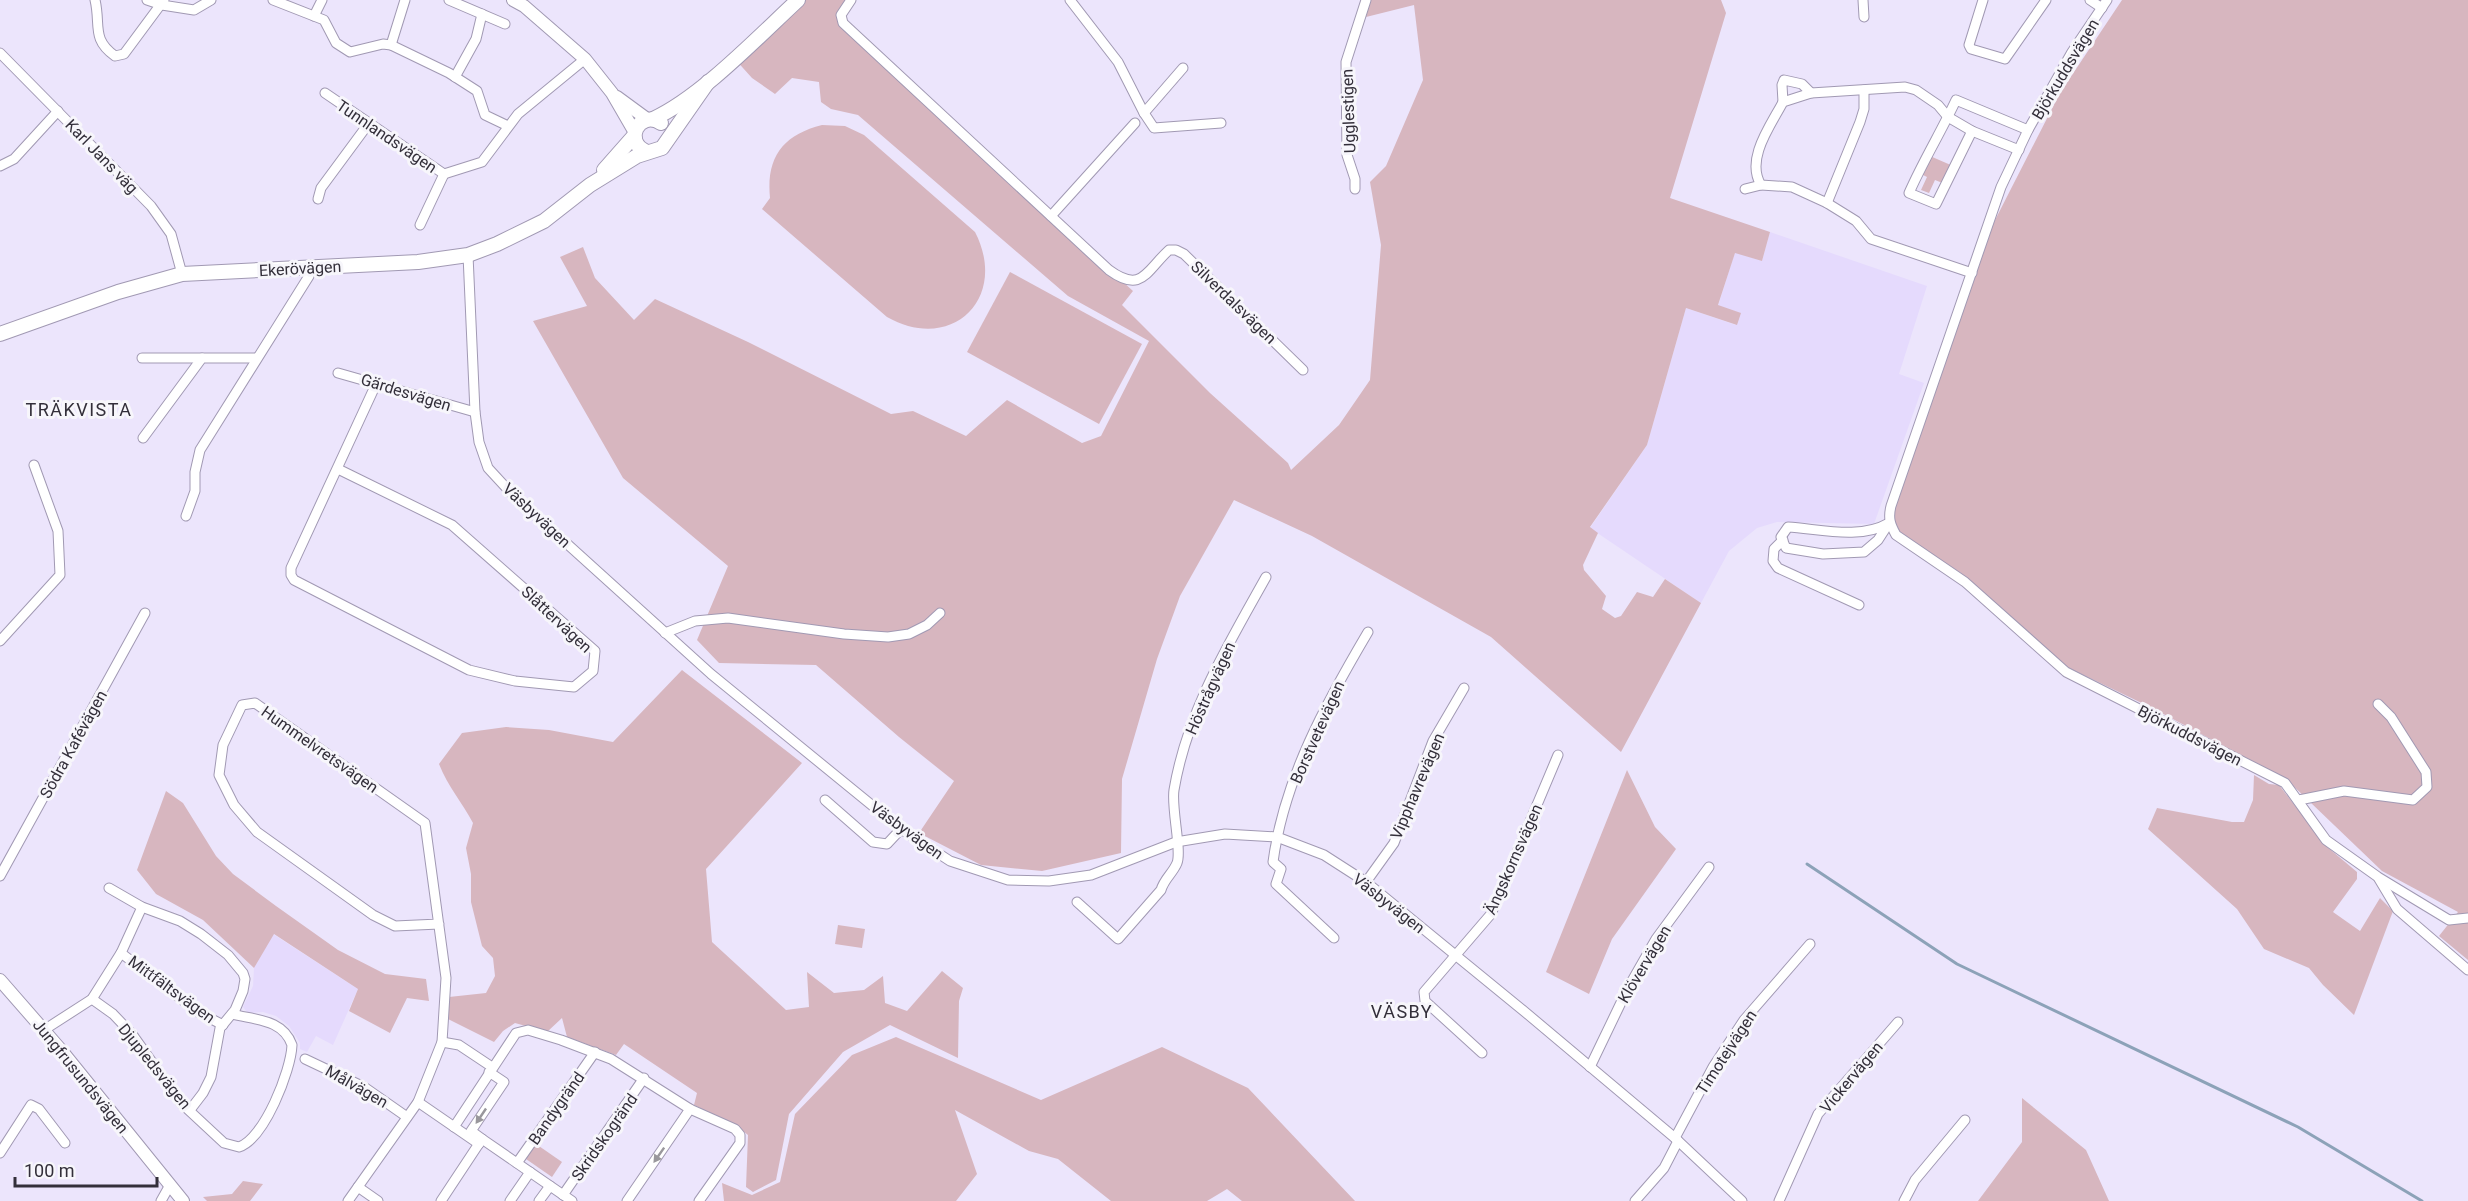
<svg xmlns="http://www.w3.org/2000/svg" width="2468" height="1201" viewBox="0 0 2468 1201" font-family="Roboto,sans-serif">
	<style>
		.built { fill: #e5dafd }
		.green { fill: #d7b6bf }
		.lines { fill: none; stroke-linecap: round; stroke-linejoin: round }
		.stream { stroke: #8ca2b8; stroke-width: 3 }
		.minor-casing { stroke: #a199b3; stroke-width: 11 }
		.tertiary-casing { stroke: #a199b3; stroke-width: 14 }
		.secondary-casing { stroke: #a199b3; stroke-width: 16 }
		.minor { stroke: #fff; stroke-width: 9 }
		.tertiary { stroke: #fff; stroke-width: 12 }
		.secondary { stroke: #fff; stroke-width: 14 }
		.oneway { fill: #99979c }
		.labels { text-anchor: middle; stroke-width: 6; stroke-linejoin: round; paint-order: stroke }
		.street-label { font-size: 16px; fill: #332f3a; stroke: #f7f6fb }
		.neighbourhood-label { font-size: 18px; letter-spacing: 1.5px; fill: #332f3a; stroke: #f7f6fb }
	</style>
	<rect width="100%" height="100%" fill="#ece5fc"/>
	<g class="built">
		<polygon points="1770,232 1927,286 1899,374 1924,383 1874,524 1777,522 1757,528 1729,551 1701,603 1590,528 1647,445 1686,308 1736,325 1718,306 1735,252 1762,261"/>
		<polygon points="273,934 358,989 333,1045 316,1036 307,1052 300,1049 300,1043 289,1026 276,1016 263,1012 248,1013 243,1007 253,986 254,968"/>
	</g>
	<g class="green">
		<polygon points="798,0 851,0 841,15 925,101 1133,291 1122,305 1210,393 1288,463 1291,470 1339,425 1370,380 1381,245 1370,182 1386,166 1423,80 1414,5 1366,17 1369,0 1721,0 1726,13 1670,198 1770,232 1762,261 1735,253 1718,305 1741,313 1737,325 1686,308 1647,445 1590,527 1598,533 1583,565 1584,570 1606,596 1602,609 1615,618 1621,616 1637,592 1653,597 1665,579 1701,603 1621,752 1491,637 1312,536 1234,500 1180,596 1157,659 1122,779 1121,853 1042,871 981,865 919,833 954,781 899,737 816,665 719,663 697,640 728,566 623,478 533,321 587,306 560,257 583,247 595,278 634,320 655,299 748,342 891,414 913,411 966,436 1007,400 1082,443 1101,436 1149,341 1068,296 858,115 831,109 821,102 819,82 792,78 775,94 752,78 734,58"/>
		<polygon points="2122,0 2468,0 2468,960 2439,936 2458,912 2382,871 2286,779 2152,708 2067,667 1961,573 1901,535 1895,523 1895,507 1992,226 2060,93"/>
		<path d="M822,125l23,1 19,9 111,97c34,66 -23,122 -88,85l-125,-108 8,-11c-4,-41 13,-63 52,-73z"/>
		<polygon points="1930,156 1953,166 1945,184 1935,180 1929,193 1921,190 1927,177 1921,174"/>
		<polygon points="1010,272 1142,344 1099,424 967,352"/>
		<path d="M682,670l120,93 -96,106 6,73 74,68 23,-3 -2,-35 27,21 30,-3 19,-14 2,27 22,8 35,-40 21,17 -4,13 -1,57 -68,-33 -47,27 -54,62 -13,66 -23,12 -7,-5 2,-52 -11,-9 -43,-21 3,-12 -73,-49 -8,11 -49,-18 -5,-19 -15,14 -32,-9 -12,8 -9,11 -48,-24 3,-21 37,-4 9,-17 -2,-18 -11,-12 -11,-44v-28l-5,-26 7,-25c-11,-21 -25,-36 -34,-59l23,-31 44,-6 43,3 64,12z"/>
		<polygon points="1627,770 1655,827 1676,849 1612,939 1589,994 1546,972"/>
		<polygon points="2254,775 2269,784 2279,785 2326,846 2357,872 2357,879 2333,912 2360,931 2380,898 2393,911 2354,1015 2323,985 2309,968 2264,949 2237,909 2148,829 2157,808 2232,822 2244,822 2253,800"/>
		<polygon points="166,791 183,803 216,856 233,874 276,906 338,950 385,974 426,979 429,1001 407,998 390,1033 349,1011 358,989 274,934 254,968 203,920 156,894 137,870"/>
		<polygon points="838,925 865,929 862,948 835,944"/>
		<polygon points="896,1037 1041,1100 1162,1047 1248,1088 1355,1201 1242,1201 1227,1189 1207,1201 1111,1201 1058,1159 1029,1151 955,1110 977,1174 956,1201 724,1201 722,1183 752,1195 780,1182 795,1114 852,1055"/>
		<polygon points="2022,1098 2086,1150 2109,1201 1978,1201 2022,1142"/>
		<polygon points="536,1144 562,1162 552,1177 526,1159"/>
		<polygon points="243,1181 263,1184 250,1201 207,1201 203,1197 232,1194"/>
	</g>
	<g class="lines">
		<polyline class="stream" points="1807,864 1957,964 2298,1127 2422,1201"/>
		<defs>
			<g id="minor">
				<path d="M95,0c6,25 -4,39 20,56l9,-2 40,-54"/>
				<polyline points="147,0 162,5 194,10 211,0"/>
				<polyline points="273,0 324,20 336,43 350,52 383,44 391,45 449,73 477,91 485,115 508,126"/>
				<polyline points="449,0 505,24"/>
				<path d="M851,0l-10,15 2,8 266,247c33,24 37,1 60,-20h7l8,4 119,116"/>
				<polyline points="1070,0 1118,62 1144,113 1154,128 1221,123"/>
				<polyline points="1863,0 1864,17"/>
				<polyline points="1983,0 1969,45 1971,49 2005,59 2046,0"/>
				<polyline points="2090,0 2102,8"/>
				<path d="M2107,0l-35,52 -44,78 -27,57 -110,319c-3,12 -1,18 5,29l69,47 101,90 219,111 41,57 52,37 71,43 19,-2"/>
				<polyline points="314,16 322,0"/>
				<polyline points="391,45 405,0"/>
				<polyline points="0,53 151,206 171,234 182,274"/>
				<polyline points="455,77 476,39 482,14"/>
				<polyline points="325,93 444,174 482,162 518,114 585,59"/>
				<polyline points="1783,102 1782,85 1784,80 1802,84 1811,93"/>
				<polyline points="1144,113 1183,68"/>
				<path d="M1972,131l-36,73 -27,-11c14,-32 32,-61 47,-93l72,30"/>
				<polyline points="0,166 14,159 58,111"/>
				<polyline points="1355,189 1355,179 1347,155 1346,62 1366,0"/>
				<polyline points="1745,189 1761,185"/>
				<polyline points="318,199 321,188 369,123"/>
				<polyline points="1827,203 1860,122 1864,109 1864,90"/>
				<polyline points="1051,216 1135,123"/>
				<polyline points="420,225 444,174"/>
				<polyline points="468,255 475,412 479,442 488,468 512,494 711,674 901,829 950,861 1008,880 1049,881 1091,875 1176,842 1225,834 1277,837 1324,855 1366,882 1525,1012 1675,1138 1742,1201"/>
				<path d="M1972,273l-101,-34 -15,-18 -29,-18 -35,-16 -31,-2c-16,-26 10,-60 22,-83l28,-9 94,-6 11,3 22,15 10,12 24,14 47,19"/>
				<polyline points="142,358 202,358"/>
				<polyline points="338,373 475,412"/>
				<polyline points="143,438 202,358 257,358"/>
				<polyline points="338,469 452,525 595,651 593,671 574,687 515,681 469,670 294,580 291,575 291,568 377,382"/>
				<polyline points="186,516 195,491 195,472 200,450 309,276 310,266"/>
				<path d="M1889,523l-11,17 -14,12 -41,2 -37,-6 -5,-11 7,-10c32,2 72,13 101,-4z"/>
				<polyline points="1783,540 1774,549 1773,561 1778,568 1859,605"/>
				<polyline points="665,633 695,621 728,618 844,634 888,637 909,634 927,625 940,613"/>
				<polyline points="0,641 60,575 58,531 34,465"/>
				<polyline points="825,800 873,842 887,844 901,829"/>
				<polyline points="2299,800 2344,791 2413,800 2427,787 2426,772 2391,717 2378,704"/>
				<polyline points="0,876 145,613"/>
				<polyline points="2379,879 2397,909 2468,970"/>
				<polyline points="1366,882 1394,843 1433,741 1464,688"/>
				<polyline points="109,888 142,907 180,921 201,934 228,955 243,973 245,979 243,991 235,1010 220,1028 211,1077 203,1093 190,1110"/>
				<path d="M1077,902l41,37 43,-49c3,-11 12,-17 16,-27 5,-12 -6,-56 -3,-73 13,-78 54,-145 92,-213"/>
				<path d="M1334,938l-58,-54 5,-15 -8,-7c11,-83 53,-159 95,-230"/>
				<polyline points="121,953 198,1012 223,1025"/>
				<path d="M92,999l21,15 19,20 49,69 43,40 15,4c25,-8 52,-76 53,-102 -9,-26 -37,-25 -60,-31"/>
				<polyline points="44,1030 92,999 121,953 142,907"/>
				<polyline points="442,1042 459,1045 492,1067"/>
				<polyline points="1482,1053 1425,1001 1424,992 1491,914 1558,755"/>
				<polyline points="305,1059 364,1087 407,1117"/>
				<polyline points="1590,1067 1628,988 1656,939 1709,867"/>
				<polyline points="418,1102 479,1144"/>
				<polyline points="454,1127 516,1033 528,1030 561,1040 611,1059 690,1109 735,1129 740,1135 740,1143 699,1201"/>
				<polyline points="1675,1138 1713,1067 1744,1020 1810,944"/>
				<polyline points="482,1139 572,1201"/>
				<polyline points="0,1153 31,1105 39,1109 65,1143"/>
				<polyline points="517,1163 595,1052"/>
				<polyline points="358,1187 378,1201"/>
				<polyline points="563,1195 644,1078"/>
				<polyline points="161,1201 170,1185"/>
				<polyline points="348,1201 418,1102 442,1042 446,978 425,823 255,703 242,705 223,745 219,775 234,805 257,832 373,915 395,926 439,924"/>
				<polyline points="441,1201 482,1139 471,1131 504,1082 489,1072"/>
				<polyline points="510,1201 530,1172"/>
				<polyline points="539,1201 550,1186"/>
				<polyline points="627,1201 690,1109"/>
				<polyline points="1635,1201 1664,1168 1678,1141"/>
				<polyline points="1779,1201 1818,1114 1898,1022"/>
				<polyline points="1904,1201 1915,1180 1965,1120"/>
			</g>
			<g id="tertiary">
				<polyline points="513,0 524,6 585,59 612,93 634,131"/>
				<polyline points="617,97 647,119"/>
				<polyline points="0,980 61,1050 183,1201"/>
			</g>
			<g id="secondary">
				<path d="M653,119c48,-22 105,-82 145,-119"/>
				<path d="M647,152c-25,-10 -8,-43 14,-29"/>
				<polyline points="604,170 634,136"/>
				<polyline points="0,334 118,292 182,274 418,262 468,255 497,244 544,221 590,185 637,156 662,148 708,82"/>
			</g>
		</defs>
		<use href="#minor" class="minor-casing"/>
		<use href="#tertiary" class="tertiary-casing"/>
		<use href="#secondary" class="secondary-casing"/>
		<use href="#minor" class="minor"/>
		<use href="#tertiary" class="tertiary"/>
		<use href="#secondary" class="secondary"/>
	</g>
	<defs><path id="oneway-solid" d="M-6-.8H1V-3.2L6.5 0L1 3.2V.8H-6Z" transform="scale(1.5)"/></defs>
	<g class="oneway">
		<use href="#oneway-solid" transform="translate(481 1116) rotate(124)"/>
		<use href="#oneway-solid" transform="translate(659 1155) rotate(125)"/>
	</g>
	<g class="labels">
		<g class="street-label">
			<text transform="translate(2065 69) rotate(-59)" y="6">Björkuddsvägen</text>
			<text transform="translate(1348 111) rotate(-92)" y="6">Ugglestigen</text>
			<text transform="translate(387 136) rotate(34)" y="6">Tunnlandsvägen</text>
			<text transform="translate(102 156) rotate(46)" y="6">Karl Jans väg</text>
			<text transform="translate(300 268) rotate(-3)" y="6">Ekerövägen</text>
			<text transform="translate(1234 302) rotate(44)" y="6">Silverdalsvägen</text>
			<text transform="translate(406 392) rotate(17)" y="6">Gärdesvägen</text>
			<text transform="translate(537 515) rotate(43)" y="6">Väsbyvägen</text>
			<text transform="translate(557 619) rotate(43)" y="6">Slåttervägen</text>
			<text transform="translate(1210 688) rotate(-66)" y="6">Höstrågvägen</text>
			<text transform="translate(1317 732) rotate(-66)" y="6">Borstvetevägen</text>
			<text transform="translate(2190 735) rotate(27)" y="6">Björkuddsvägen</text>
			<text transform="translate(73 744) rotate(-61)" y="6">Södra Kafévägen</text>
			<text transform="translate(320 749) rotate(35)" y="6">Hummelvretsvägen</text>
			<text transform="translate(1417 786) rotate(-67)" y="6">Vipphavrevägen</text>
			<text transform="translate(907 830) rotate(36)" y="6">Väsbyvägen</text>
			<text transform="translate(1513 859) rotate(-66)" y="6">Ängskornsvägen</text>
			<text transform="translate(1389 903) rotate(38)" y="6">Väsbyvägen</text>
			<text transform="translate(1644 964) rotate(-59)" y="6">Klövervägen</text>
			<text transform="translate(172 989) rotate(36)" y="6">Mittfältsvägen</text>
			<text transform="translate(1726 1052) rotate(-57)" y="6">Timotejvägen</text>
			<text transform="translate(155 1066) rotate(51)" y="6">Djupledsvägen</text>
			<text transform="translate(81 1076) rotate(51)" y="6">Jungfrusundsvägen</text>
			<text transform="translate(1851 1077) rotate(-50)" y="6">Vickervägen</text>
			<text transform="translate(357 1086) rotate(30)" y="6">Målvägen</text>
			<text transform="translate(556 1108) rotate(-55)" y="6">Bandygränd</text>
			<text transform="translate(604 1137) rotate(-55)" y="6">Skridskogränd</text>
		</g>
		<g class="neighbourhood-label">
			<text x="79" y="416">TRÄKVISTA</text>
			<text x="1402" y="1018">VÄSBY</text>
		</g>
	</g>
	<path d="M15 1177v9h142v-9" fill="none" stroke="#332f3a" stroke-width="3"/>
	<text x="24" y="1177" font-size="18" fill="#332f3a" stroke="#f7f6fb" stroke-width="4.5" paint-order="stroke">100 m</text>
</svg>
